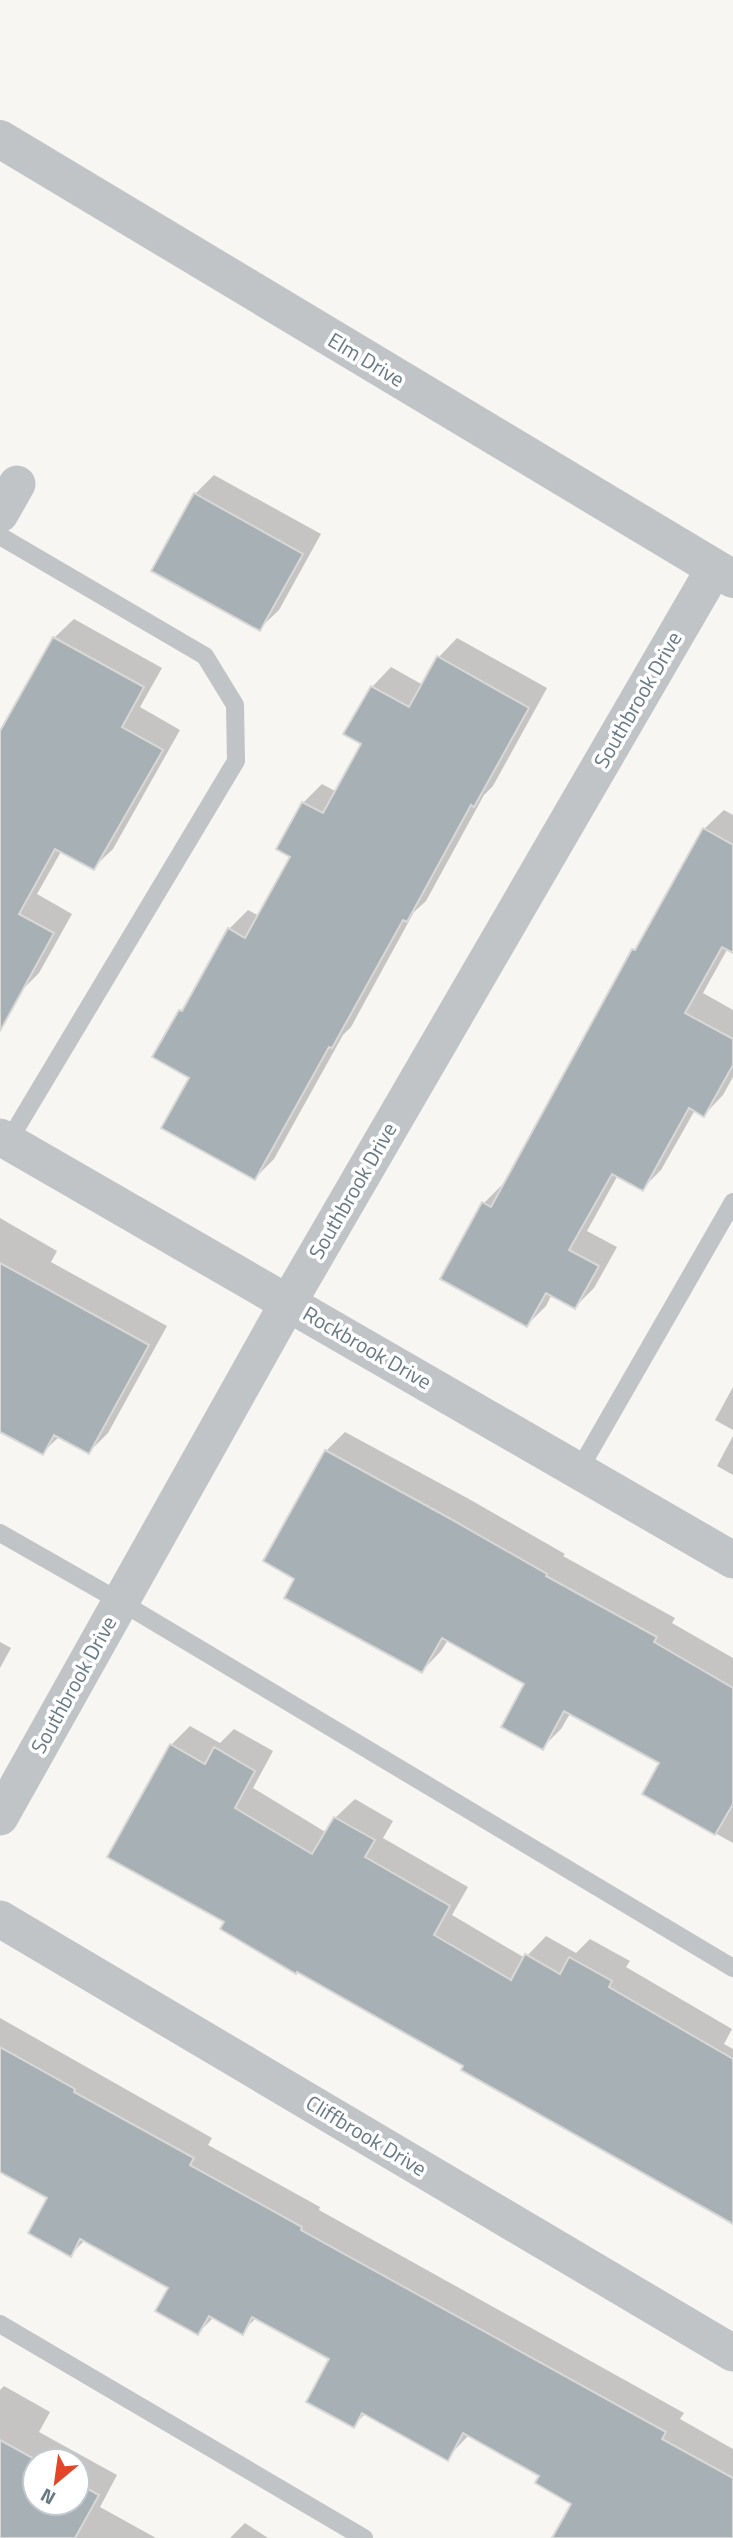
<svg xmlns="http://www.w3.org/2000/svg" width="733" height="2538" viewBox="0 0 733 2538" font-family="'Titillium Web',sans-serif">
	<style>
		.shadow { fill: #0003; fill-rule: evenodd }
		.building { fill: #a6b0b5; stroke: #d8d8d6; stroke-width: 2 }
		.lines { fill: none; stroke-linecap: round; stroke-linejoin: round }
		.service { stroke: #c0c4c7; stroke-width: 18 }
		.minor { stroke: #c0c4c7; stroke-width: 37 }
		.tertiary { stroke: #c0c4c7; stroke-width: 38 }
		.labels { text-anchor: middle; stroke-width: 7; stroke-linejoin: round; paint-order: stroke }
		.street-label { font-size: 21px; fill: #667984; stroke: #fff }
	</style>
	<rect width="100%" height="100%" fill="#f7f6f3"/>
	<g class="shadow">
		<polygon points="214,475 321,534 279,610 259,629 195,494"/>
		<polygon points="74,619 162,668 140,707 180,730 113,849 93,868 62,850 37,894 72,914 39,973 20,992 0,981 0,738 54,638"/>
		<polygon points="457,638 547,688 493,786 484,795 426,901 414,912 351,1027 343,1035 274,1159 255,1178 192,1077 180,1011 189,1002 229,929 248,910 259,916 292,856 303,803 322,784 337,792 364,744 372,687 391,667 423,685 438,658"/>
		<polygon points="724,810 733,815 733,951 728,948 703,993 733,1010 733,1077 723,1095 704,1115 695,1110 661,1170 642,1189 618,1175 587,1231 617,1247 594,1288 575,1307 552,1294 546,1306 527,1325 442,1278 484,1203 503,1184 505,1185 634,950 642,942 704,829"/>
		<polygon points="0,1218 57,1251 51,1262 167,1326 108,1433 89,1452 60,1436 42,1453 0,1430"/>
		<polygon points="733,1387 733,1430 715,1420"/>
		<polygon points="345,1432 469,1499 565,1554 563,1556 675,1618 672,1623 733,1658 733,1843 644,1794 662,1763 571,1712 561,1729 542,1748 527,1683 448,1640 441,1651 422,1671 297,1578 326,1451"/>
		<polygon points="733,1436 733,1475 717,1466"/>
		<polygon points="0,1642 11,1648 0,1668"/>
		<polygon points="190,1726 220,1743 234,1729 273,1751 253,1788 327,1833 335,1818 355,1799 393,1821 383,1838 468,1887 452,1915 525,1958 546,1936 576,1953 590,1939 630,1961 626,1967 732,2029 724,2044 733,2049 733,2222 227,1922 171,1745"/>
		<polygon points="0,2018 212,2138 208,2145 320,2207 319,2210 684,2413 680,2419 733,2449 733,2538 554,2538 574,2504 542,2475 469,2435 447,2458 366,2413 353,2426 332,2359 257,2317 242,2332 214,2317 198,2333 171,2287 85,2240 70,2255 50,2197 0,2170"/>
		<path d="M4,2386l46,26 -11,20 78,43 -17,32 56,31h-156v-148zM35,2461h42v42h-42z"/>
		<polygon points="245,2523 268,2538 230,2538"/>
	</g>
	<g class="building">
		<polygon points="194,493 303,554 260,631 151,571"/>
		<polygon points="53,637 144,687 122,727 163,750 94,870 55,849 19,914 54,933 0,1031 0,731"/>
		<polygon points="437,656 529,708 474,807 471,805 407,922 403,920 332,1048 329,1047 255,1180 161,1128 189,1078 152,1057 179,1010 182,1011 228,928 245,938 290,857 276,849 302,802 323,813 361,744 343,734 371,686 409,707"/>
		<polygon points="703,828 733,845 733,953 722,947 685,1013 733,1039 733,1065 704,1117 689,1108 643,1191 612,1174 569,1250 599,1266 575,1309 546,1293 527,1327 440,1279 482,1202 491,1207 632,949 635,950"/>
		<polygon points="0,1263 149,1345 89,1454 54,1435 43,1455 0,1432"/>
		<polygon points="325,1450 449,1518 547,1574 546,1576 657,1637 654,1642 733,1688 733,1804 715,1835 642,1794 659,1763 564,1711 543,1750 501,1727 524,1684 442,1638 422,1673 284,1598 294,1579 263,1561"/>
		<polygon points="170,1744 205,1764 214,1747 255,1771 235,1808 312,1854 334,1817 375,1840 365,1857 450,1906 434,1935 511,1980 525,1954 560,1974 569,1957 612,1981 609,1987 733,2059 733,2224 461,2070 463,2066 297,1972 296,1974 220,1929 224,1922 107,1857"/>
		<polygon points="0,2047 75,2089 74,2092 194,2158 190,2165 302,2227 301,2230 666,2432 662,2439 733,2478 733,2538 552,2538 571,2504 535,2483 539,2476 463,2433 448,2461 362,2413 354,2428 306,2402 329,2359 252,2317 243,2335 209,2316 198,2335 155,2311 168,2288 80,2239 71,2257 28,2233 47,2198 0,2172"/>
		<polygon points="0,2440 38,2461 35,2461 35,2503 77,2503 77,2483 99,2495 75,2538 0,2538"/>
	</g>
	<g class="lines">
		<g class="service">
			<polyline points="0,536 205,656 235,705 236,761 8,1142"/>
			<polyline points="579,1470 733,1202"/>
			<polyline points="0,1533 121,1602 733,1968"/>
			<polyline points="0,2324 364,2538"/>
		</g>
		<g class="minor">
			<polyline points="0,514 17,484"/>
			<polyline points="0,1137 733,1560"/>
			<polyline points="0,1817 288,1303 714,569"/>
			<polyline points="0,1919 733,2353"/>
		</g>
		<polyline class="tertiary" points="0,139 733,579"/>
	</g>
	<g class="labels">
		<g class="street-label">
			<text transform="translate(366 360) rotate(31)" y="7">Elm Drive</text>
			<text transform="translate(638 700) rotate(-60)" y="7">Southbrook Drive</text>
			<text transform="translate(353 1191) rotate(-60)" y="7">Southbrook Drive</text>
			<text transform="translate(367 1348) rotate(30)" y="7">Rockbrook Drive</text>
			<text transform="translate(74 1685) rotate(-61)" y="7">Southbrook Drive</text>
			<text transform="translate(366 2136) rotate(31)" y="7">Cliffbrook Drive</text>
		</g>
	</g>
	<g transform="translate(56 2482) rotate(209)"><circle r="33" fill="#ffffff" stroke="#c2c9ce" stroke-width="2"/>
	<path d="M0-5L12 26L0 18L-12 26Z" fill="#e24528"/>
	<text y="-10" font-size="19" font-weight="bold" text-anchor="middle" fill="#667984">N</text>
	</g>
</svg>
